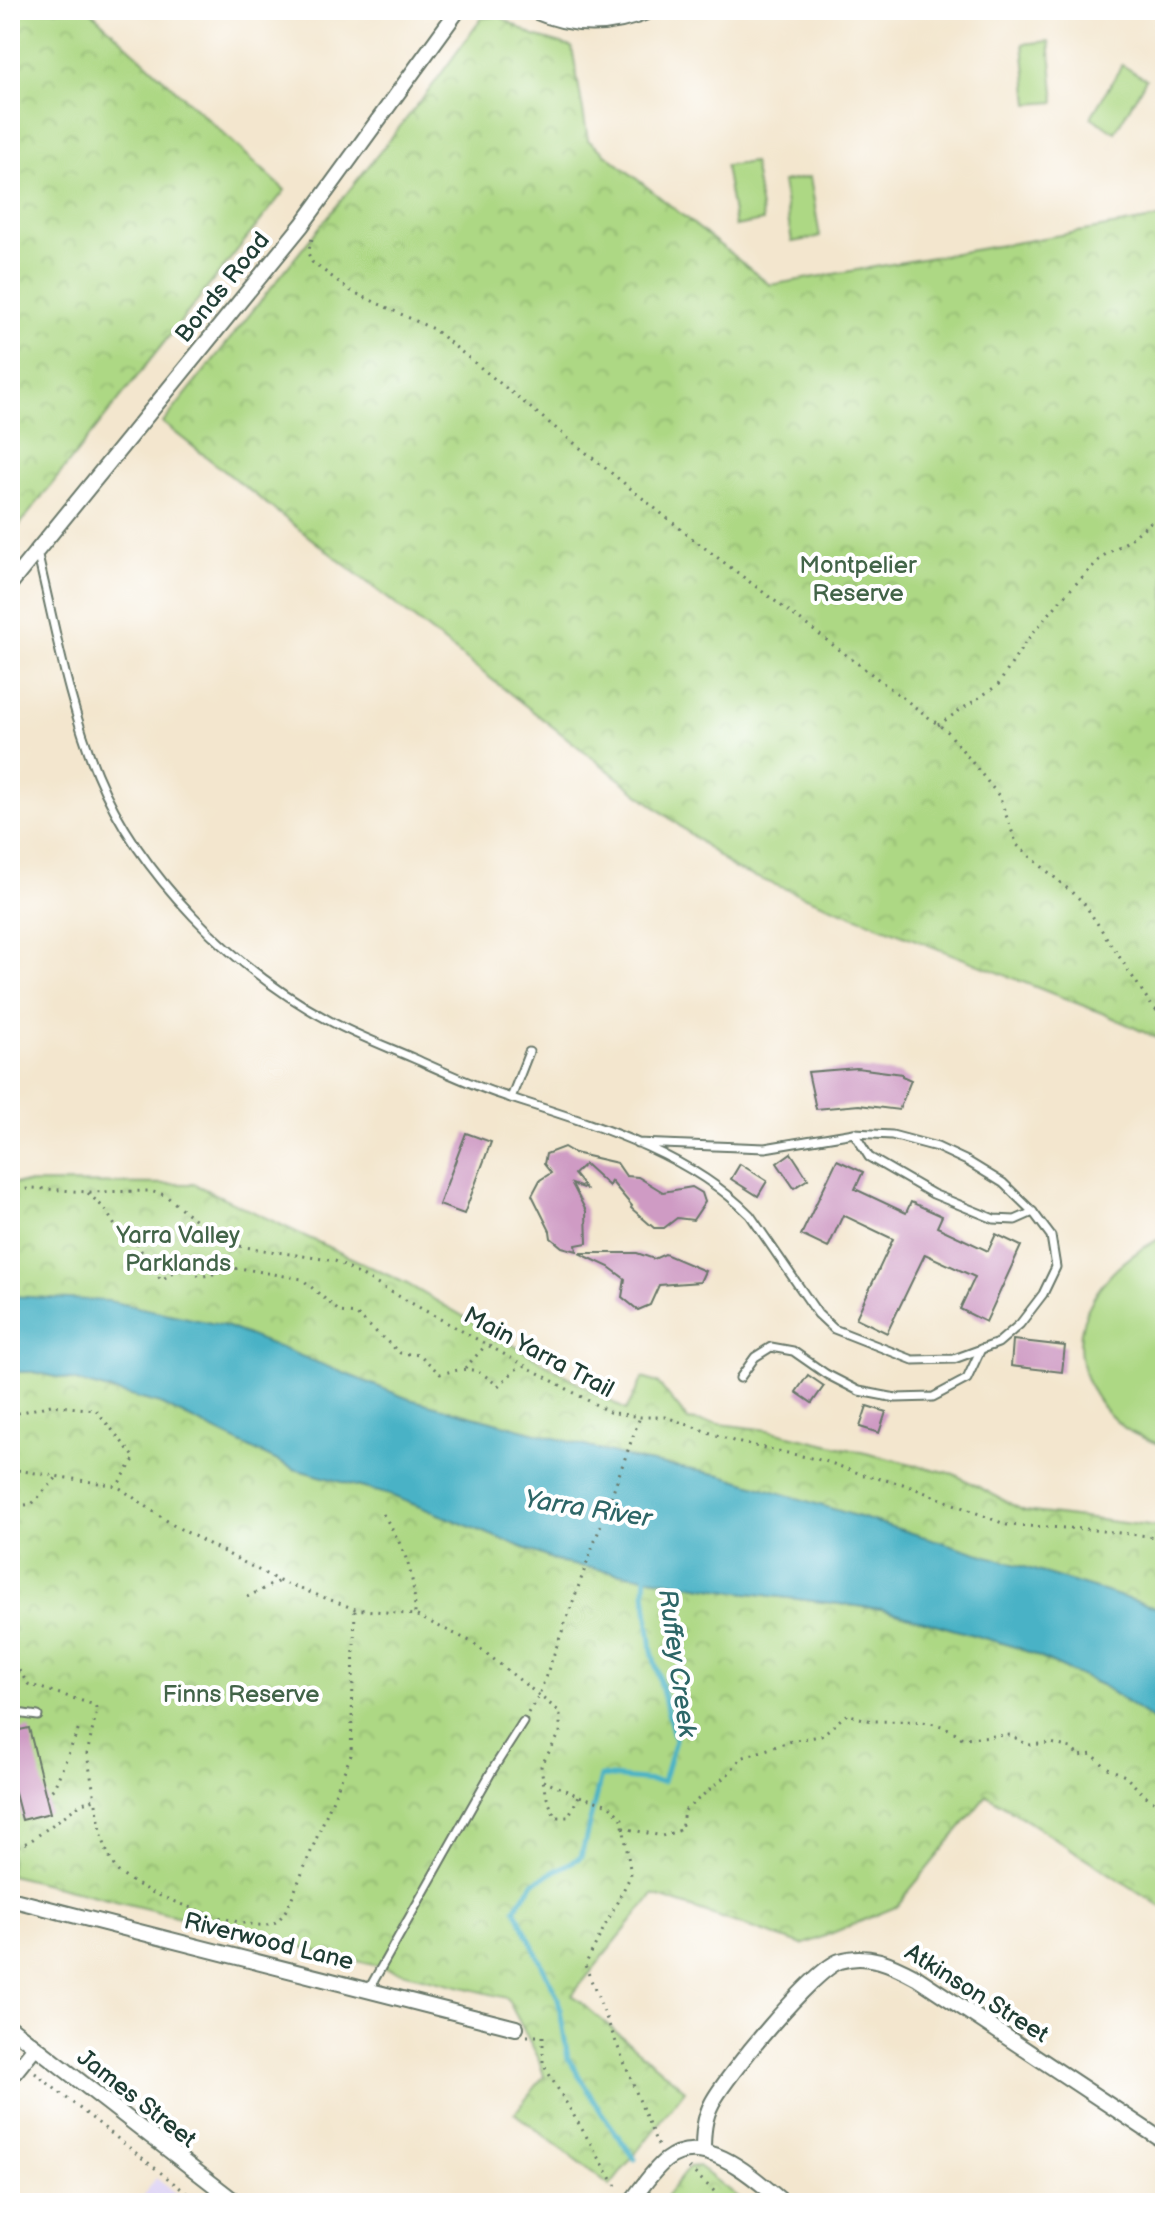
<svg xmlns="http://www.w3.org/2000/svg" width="1175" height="2213" viewBox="0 0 1175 2213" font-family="'Balsamiq Sans',sans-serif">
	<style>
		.built { fill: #dfd5f5 }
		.park { fill: url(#park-crowns); stroke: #668a5c; stroke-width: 2 }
		.pitch { fill: #add884; stroke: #668a5c; stroke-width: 2 }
		.water { fill: #48b2c6; stroke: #34787d; stroke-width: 2 }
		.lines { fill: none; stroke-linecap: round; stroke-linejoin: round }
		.stream { stroke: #48b2c6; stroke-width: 5 }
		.building { fill: #cf9bc4 }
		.lane-casing { stroke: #69786a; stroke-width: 11 }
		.street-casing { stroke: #69786a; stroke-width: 18 }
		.path { stroke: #69786a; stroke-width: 3; stroke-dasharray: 2 6; stroke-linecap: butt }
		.lane { stroke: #fff; stroke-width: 7 }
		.street { stroke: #fff; stroke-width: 14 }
		.labels { text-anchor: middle; stroke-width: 8; stroke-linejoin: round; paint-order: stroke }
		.street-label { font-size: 24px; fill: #1f3d34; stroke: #fff }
		.park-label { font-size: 24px; fill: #426448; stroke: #fff }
		.water-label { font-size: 26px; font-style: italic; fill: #2d6667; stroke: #fff }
	</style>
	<defs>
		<pattern id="park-crowns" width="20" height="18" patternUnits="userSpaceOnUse" patternTransform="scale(2)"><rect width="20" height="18" fill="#add884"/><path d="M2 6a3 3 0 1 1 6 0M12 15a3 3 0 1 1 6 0" fill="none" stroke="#94ba73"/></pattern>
	</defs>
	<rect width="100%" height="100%" fill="#fff"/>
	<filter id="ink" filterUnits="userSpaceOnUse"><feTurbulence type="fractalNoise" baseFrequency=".0125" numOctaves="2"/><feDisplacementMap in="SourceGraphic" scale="16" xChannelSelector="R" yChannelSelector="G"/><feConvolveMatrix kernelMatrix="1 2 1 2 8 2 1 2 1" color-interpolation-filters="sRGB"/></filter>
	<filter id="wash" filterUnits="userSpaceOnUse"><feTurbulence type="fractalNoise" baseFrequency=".006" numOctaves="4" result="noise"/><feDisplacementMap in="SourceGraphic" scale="32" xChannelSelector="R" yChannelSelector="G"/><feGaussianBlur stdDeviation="1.8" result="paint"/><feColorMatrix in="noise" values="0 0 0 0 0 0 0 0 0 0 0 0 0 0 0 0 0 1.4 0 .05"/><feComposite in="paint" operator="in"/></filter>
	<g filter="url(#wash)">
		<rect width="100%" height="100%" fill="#f3e6ce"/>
		<polygon class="built" points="156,2178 188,2203 137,2203"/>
		<g class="park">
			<polygon points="10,10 89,10 285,190 10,537"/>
			<polygon points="499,16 534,36 572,47 588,140 770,285 1165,217 1165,1042 1107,1015 735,869 163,423 430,89 482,18"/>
			<polygon points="10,1183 194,1184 407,1284 626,1410 643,1378 658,1383 688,1420 768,1430 954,1474 1024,1511 1165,1528 1165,1610 721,1475 641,1461 409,1399 225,1326 10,1296"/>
			<polygon points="10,1372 33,1372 76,1381 160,1404 294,1469 390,1495 562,1563 722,1590 882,1609 1019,1648 1101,1685 1165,1728 1165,1909 987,1795 896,1907 803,1945 653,1895 572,1995 685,2090 610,2186 515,2113 544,2076 538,2057 507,1998 10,1875"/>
			<polygon points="698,2166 745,2203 661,2203 689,2167"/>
		</g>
		<g class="pitch">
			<polygon points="1049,41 1055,102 1029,104 1023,44"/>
			<polygon points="1122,65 1146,79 1115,132 1091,117"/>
			<polygon points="753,162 763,221 735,226 725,166"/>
			<polygon points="810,177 820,237 792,242 782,182"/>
			<path d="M1165,1236v211c-11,-5 -23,-9 -34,-15 -17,-10 -32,-27 -41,-45 -31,-67 16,-122 75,-151z"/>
		</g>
		<polygon class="water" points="10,1296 109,1301 225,1326 409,1399 641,1461 721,1475 1165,1610 1165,1728 1101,1685 1019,1648 882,1609 722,1590 562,1563 390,1495 294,1469 160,1404 76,1381 33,1372 10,1372"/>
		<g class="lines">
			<g class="stream">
				<polyline points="635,2159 601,2112 568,2058 558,1998 515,1909 533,1883 581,1857 601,1776 663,1782 675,1740 652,1651 645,1592 646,1572"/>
				<polyline points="678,2201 681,2203"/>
			</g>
		</g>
		<g id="blocks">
			<g class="building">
				<polygon points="857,1068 902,1074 902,1076 911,1080 899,1110 859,1105 816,1109 808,1072"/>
				<polygon points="466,1133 491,1142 464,1214 439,1205"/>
				<polygon points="564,1147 574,1153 617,1163 626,1176 638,1177 663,1192 692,1187 702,1193 705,1202 693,1220 677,1218 664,1228 654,1228 631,1208 632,1206 611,1181 609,1186 585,1164 574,1174 586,1189 572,1184 586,1211 587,1243 576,1245 577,1251 562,1247 551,1238 550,1231 532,1195 540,1180 551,1173 544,1164 546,1154"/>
				<polygon points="791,1153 808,1179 794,1188 777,1163"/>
				<polygon points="837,1160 863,1172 855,1189 906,1213 911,1202 942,1216 937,1227 988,1251 996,1234 1021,1246 986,1322 960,1309 975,1277 925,1254 887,1333 856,1318 893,1239 843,1215 828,1248 801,1235"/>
				<polygon points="740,1164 767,1181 758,1196 731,1179"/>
				<polygon points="579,1253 637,1253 654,1259 665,1254 705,1271 700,1282 659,1285 650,1305 638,1310 622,1297 625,1279 609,1267"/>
				<polygon points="1013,1340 1065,1346 1062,1372 1011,1366"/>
				<polygon points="808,1375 824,1386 812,1403 796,1392"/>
				<polygon points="867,1406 886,1412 879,1433 860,1427"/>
				<polygon points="29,1728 50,1813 22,1820 10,1774 10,1732"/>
			</g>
		</g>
	</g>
	<g filter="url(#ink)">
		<use href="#blocks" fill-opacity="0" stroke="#69786a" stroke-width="2"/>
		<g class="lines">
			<defs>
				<g id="lane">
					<path d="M37,552c18,74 31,151 60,222 42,101 137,196 233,247 26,14 55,25 83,37 27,12 55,25 83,35 87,29 188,55 254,122l68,99 16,15 79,31 41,-1 44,-16 22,-19 23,-30 13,-27 -5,-31 -18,-24 -30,-29 -36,-22 -30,-14 -45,-12 -38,-2 -89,15 -128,-5"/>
					<polyline points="511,1098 529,1052"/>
					<polyline points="854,1133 869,1157 933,1194 994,1219 1015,1220 1033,1212"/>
					<polyline points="740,1378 755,1357 771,1347 793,1351 826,1374 859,1391 896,1398 933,1397 967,1379 981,1349"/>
					<polyline points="10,1490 13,1506 10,1516"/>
					<polyline points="10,1712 38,1716"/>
					<polyline points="369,1989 493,1769 523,1722"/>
				</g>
				<g id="street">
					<path d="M532,10c41,18 78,18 120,0"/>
					<polyline points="10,584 302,225 458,10"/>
					<polyline points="10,1899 516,2028"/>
					<polyline points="10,2027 237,2203"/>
					<polyline points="10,2078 35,2047"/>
					<path d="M703,2151c0,-17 1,-33 9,-48 14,-27 101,-133 128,-142 27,-9 52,3 76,16l249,165"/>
					<path d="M630,2203c11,-14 22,-32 36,-43 39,-30 90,20 118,43"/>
				</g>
			</defs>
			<use href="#lane" class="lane-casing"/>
			<use href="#street" class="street-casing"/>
			<g class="path">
				<polyline points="312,239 308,253 312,262 351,291 433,329 693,539 948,732 999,796 1017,845 1083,902 1154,1009 1165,1015"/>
				<polyline points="938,725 998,685 1027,640 1066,594 1103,556 1128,541 1165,510"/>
				<polyline points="10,1192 33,1188 87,1192 149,1191 165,1195 215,1236 232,1245 335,1261 609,1412 640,1417 666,1417 736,1442 825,1461 867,1476 903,1484 1007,1525 1085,1529 1165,1538"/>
				<path d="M88,1193l17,16 15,25 13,5 28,41 25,-15 14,12 39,-9 63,11 38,33 16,2 44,39 20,2 20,19c29,-7 35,-8 58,12l23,-21"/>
				<polyline points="465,1368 486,1345"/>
				<polyline points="10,1415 51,1405 96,1410 135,1458 117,1486"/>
				<polyline points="10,1469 117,1486 173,1525 279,1581 355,1609 415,1615 472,1642 560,1712 560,1733 541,1766 545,1793 555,1817 568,1817 579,1796"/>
				<polyline points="25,1505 32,1504 58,1476"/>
				<path d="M383,1514c22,35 32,59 32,101"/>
				<polyline points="247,1597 279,1581"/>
				<polyline points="10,1657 28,1684 95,1705 97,1710 87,1754 95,1799"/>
				<polyline points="528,1713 539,1695 640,1417"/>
				<polyline points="543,1781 579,1796 609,1805 622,1819 631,1875 585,1965 657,2144 661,2146"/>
				<polyline points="46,1796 54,1788 80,1726"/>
				<path d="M623,1828l39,8 19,-6 3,-19 44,-37 13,-16 54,-18 26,-4 26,-22c10,3 20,7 31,7 29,1 61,-4 84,17l48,-3 18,10 23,-2 20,5 8,8 13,-2 14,13 19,9 18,18 22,15"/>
				<path d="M10,1849l19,-7 53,-39 13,-4c5,22 7,52 22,71 16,21 121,58 148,55 12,0 17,-9 23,-18l63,-152 4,-146"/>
				<polyline points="527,2036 543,2036 543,2064 619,2191"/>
				<polyline points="35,2073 199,2203"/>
				<polyline points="689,2168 727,2203"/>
			</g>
			<use href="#lane" class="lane"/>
			<use href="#street" class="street"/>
		</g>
	</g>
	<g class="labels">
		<g class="street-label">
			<text transform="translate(222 287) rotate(-51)" y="8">Bonds Road</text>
			<text transform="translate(539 1352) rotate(28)" y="8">Main Yarra Trail</text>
			<text transform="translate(269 1941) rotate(14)" y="8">Riverwood Lane</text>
			<text transform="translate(977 1993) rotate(32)" y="8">Atkinson Street</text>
			<text transform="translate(137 2098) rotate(38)" y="8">James Street</text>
		</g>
		<g class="park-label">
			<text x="858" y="573">Montpelier<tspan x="858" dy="28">Reserve</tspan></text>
			<text x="178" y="1243">Yarra Valley<tspan x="178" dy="28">Parklands</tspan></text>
			<text x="241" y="1702">Finns Reserve</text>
		</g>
		<g class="water-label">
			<text transform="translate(588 1508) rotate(9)" y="9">Yarra River</text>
			<text transform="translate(678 1663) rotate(82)" y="9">Ruffey Creek</text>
		</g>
	</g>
	<rect width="1175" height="2213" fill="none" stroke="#fff" stroke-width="40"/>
</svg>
